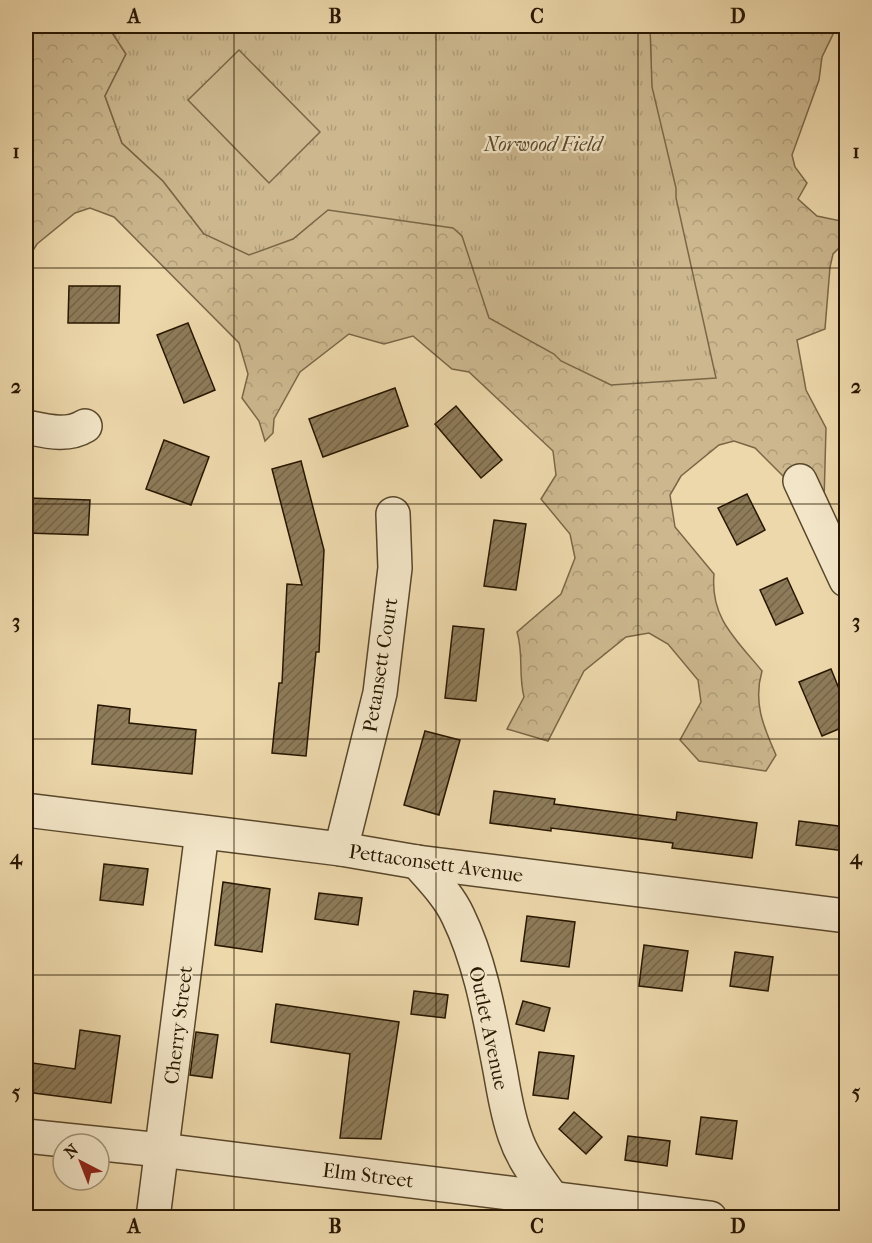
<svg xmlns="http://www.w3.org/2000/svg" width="872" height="1243" viewBox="0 0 872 1243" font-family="'IM FELL French Canon',serif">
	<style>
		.forest { fill: url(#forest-crowns); stroke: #7a6747; stroke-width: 1.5 }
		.park { fill: url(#park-tufts); stroke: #7a6747; stroke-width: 1.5 }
		.pitch { fill: #ccb78e; stroke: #7a6747; stroke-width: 1.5 }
		.building { fill: url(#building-hatch); stroke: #281700; stroke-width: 1.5 }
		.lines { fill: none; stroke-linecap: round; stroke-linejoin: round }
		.minor-casing { stroke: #59472b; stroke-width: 36 }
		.minor { stroke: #f3e6c8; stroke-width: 33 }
		.grid { fill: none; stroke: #281700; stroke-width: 1.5; stroke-opacity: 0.55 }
		.labels { text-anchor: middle; stroke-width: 4.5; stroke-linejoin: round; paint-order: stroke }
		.park-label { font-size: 20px; font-style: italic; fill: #59472b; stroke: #f3e6c8 }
		.street-label { font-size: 20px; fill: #281700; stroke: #f3e6c8 }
		.neatline { fill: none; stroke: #281700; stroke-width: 2 }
		.grid-label { font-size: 20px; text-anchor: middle; font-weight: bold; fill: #281700 }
	</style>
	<defs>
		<pattern id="forest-crowns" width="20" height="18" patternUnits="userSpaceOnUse" patternTransform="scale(1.5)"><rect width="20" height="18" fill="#ccb78e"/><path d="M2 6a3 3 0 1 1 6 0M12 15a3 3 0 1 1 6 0" fill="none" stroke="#af9d79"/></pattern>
		<pattern id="park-tufts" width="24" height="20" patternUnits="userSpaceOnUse" patternTransform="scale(1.5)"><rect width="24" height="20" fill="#ccb78e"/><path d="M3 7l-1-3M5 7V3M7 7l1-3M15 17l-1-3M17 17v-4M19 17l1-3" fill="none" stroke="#af9d79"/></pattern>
		<pattern id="building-hatch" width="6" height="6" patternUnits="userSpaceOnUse" patternTransform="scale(1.5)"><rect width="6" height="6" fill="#8e7b59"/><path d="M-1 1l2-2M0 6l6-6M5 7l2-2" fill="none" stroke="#746447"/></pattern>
	</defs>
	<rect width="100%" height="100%" fill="#edd8ab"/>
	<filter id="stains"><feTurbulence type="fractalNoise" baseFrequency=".00333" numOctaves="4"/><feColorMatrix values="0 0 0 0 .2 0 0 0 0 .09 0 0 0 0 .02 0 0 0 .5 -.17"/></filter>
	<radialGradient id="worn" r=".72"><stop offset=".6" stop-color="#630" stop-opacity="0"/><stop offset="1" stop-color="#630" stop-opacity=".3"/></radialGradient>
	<path class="forest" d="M26,26h82l18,28 -21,42 17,47 41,38 41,53 89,5 62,-53 57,19 44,24 38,45 158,-163 -2,-85h187l-15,31 -3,23 -27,75 3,12 12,16 -9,16 19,17 29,6v19l-13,13 -3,13 -5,62 -28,11 9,50 20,38 -2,74 -13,2 -56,-56 -21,-7 -15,4 -38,31 -11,19 5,32 39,47c-4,44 22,65 48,97 -9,31 1,55 14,84l-10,16 -67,-10 -19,-21 21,-38 -3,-22 -30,-36 -19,-11 -23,4 -42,34 -36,70 -41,-12 17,-32c-6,-23 0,-42 -7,-65l44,-38 14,-36 -5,-24 -29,-35 15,-24 -3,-24 -84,-79 -17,-3 -39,-33 -29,8 -35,-10 -49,38 -26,47 -1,14 -8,8 -6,-20 -17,-23 6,-24 -9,-31 -125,-126 -24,-9 -15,5 -38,31 -5,8 -6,6z"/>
	<polygon class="park" points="108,26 650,26 652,87 676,188 676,198 716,378 611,385 561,361 554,354 489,318 462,236 453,228 328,210 293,239 249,255 204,234 163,181 122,143 105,96 126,54"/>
	<polygon class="pitch" points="239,50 320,132 269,183 188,100"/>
	<g class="building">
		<polygon points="69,286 120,286 119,323 68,323"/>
		<polygon points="188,323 215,390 184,403 157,335"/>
		<polygon points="395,388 408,426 323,457 309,419"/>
		<polygon points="456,406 502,460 481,478 435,424"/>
		<polygon points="164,440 209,457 191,505 146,489"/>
		<polygon points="301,461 324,550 319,652 316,652 306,756 272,753 279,683 282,683 287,584 302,585 272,469"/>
		<polygon points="747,494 765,530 737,545 718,508"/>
		<polygon points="28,498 90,500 88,535 27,533"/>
		<polygon points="494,520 526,524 516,590 484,586"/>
		<polygon points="787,578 803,613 776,625 760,590"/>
		<polygon points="453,626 484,629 476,701 445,698"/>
		<polygon points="831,669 846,706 846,726 822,736 799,682"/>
		<polygon points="98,705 130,709 129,723 196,730 192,774 92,764"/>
		<polygon points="425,731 460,740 439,815 404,805"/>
		<polygon points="494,791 555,799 554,804 676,820 677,812 757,823 752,858 672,848 673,843 551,828 551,831 490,823"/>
		<polygon points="799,821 846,827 845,851 796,845"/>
		<polygon points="104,864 148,869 143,905 100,900"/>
		<polygon points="223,882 270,889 262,952 215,945"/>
		<polygon points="319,893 362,898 358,925 315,919"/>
		<polygon points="527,916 575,922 569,967 521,961"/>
		<polygon points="644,945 688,951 682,991 639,986"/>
		<polygon points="735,952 773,957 768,991 730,986"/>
		<polygon points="414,991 448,995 445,1018 411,1014"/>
		<polygon points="523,1001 550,1008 544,1031 516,1024"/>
		<polygon points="276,1004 399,1022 381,1139 340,1138 350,1054 271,1042"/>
		<polygon points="80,1030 120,1036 111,1103 26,1092 26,1062 75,1069"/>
		<polygon points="196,1032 218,1035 212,1078 190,1075"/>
		<polygon points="539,1052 574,1056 568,1099 533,1095"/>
		<polygon points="574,1112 602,1137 586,1154 559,1129"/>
		<polygon points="701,1117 737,1121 732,1159 696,1154"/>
		<polygon points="628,1136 670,1141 667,1166 625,1160"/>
	</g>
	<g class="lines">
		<defs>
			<g id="minor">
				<path d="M26,427c20,4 41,10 59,-1"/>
				<polyline points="800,481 846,580"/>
				<polyline points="26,810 341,849 417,862 846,916"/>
				<polyline points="341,849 380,693 395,568 393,514"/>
				<path d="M417,862c14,16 32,34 41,54 23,47 32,103 42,154 4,22 7,44 15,66 8,24 23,42 37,62"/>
				<polyline points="26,1136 161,1150 710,1218"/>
				<polyline points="153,1218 202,832"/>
			</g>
		</defs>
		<use href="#minor" class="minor-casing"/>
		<use href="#minor" class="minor"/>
	</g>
	<path class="grid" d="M234,26v1192M436,26v1192M638,26v1192M26,268h820M26,504h820M26,739h820M26,975h820"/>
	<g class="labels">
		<g class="park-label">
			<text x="543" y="151">Norwood Field</text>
		</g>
		<g class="street-label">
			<text transform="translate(380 665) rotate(-81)" y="7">Petansett Court</text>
			<text transform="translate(436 863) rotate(8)" y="7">Pettaconsett Avenue</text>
			<text transform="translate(178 1025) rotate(-83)" y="7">Cherry Street</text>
			<text transform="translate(489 1028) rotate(78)" y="7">Outlet Avenue</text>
			<text transform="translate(368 1175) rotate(7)" y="7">Elm Street</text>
		</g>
	</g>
	<rect width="872" height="1243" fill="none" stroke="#edd8ab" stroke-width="66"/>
	<g transform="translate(81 1162) rotate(318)"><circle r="28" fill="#f3e6c8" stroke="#a29378" stroke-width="1.5"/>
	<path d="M0-4.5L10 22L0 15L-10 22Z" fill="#8f2418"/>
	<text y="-9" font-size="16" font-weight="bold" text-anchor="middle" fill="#281700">N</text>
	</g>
	<rect x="33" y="33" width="806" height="1177" class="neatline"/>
	<g class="grid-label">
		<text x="134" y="23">A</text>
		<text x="335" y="23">B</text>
		<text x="537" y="23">C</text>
		<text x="738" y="23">D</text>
		<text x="16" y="158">1</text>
		<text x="856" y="158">1</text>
		<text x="16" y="393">2</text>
		<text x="856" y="393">2</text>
		<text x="16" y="628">3</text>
		<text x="856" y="628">3</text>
		<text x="16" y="864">4</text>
		<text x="856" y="864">4</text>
		<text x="16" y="1099">5</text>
		<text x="856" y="1099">5</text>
		<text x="134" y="1233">A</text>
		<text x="335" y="1233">B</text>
		<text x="537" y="1233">C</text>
		<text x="738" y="1233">D</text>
	</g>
	<rect width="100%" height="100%" filter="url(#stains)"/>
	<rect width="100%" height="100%" fill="url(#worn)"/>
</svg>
